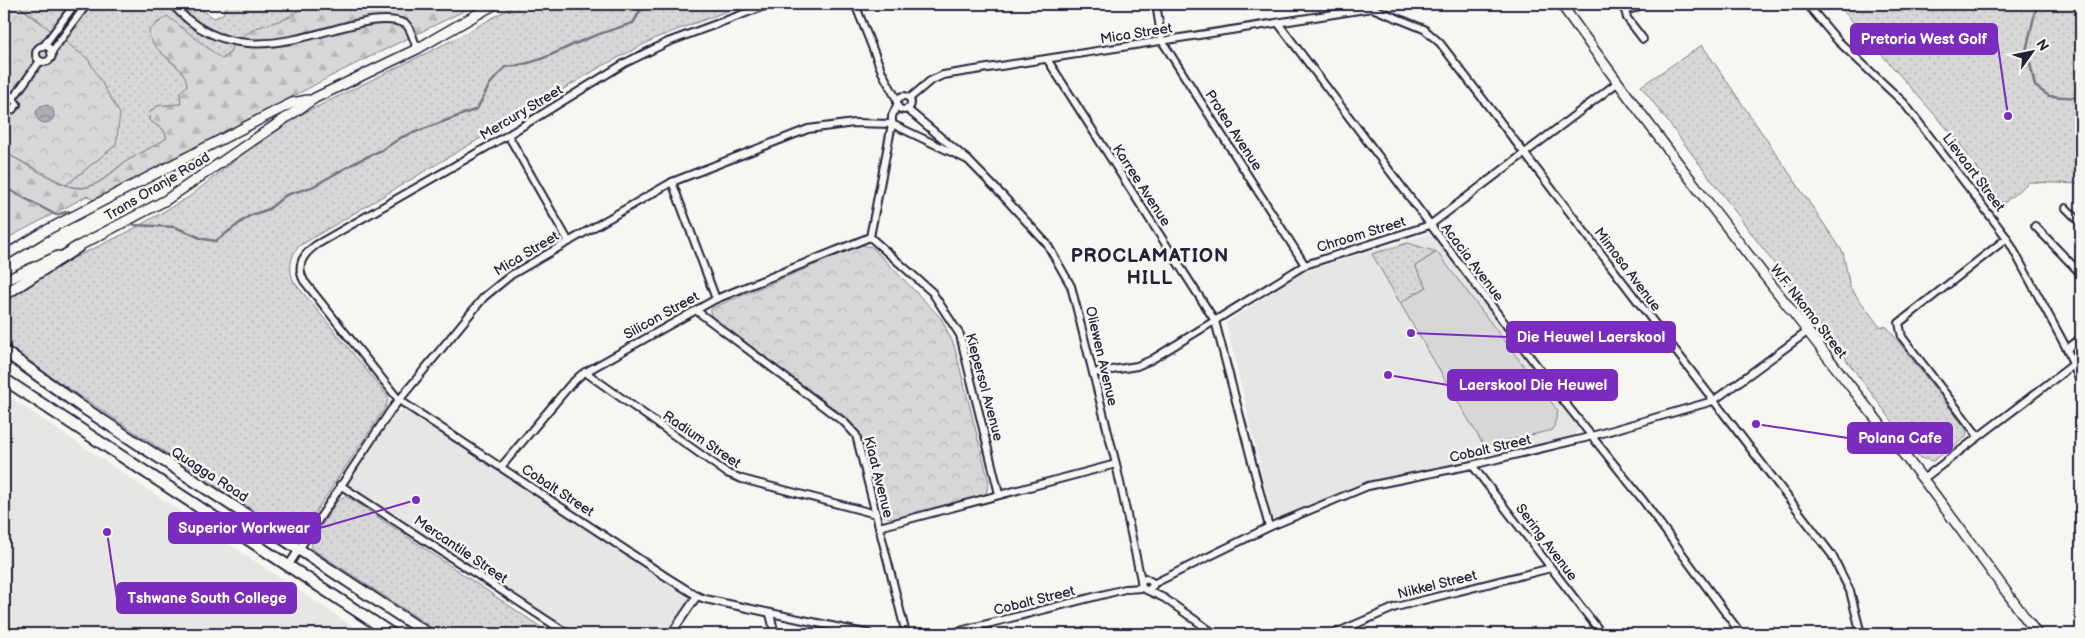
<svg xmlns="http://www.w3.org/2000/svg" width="2085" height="638" viewBox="0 0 2085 638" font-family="'Balsamiq Sans',sans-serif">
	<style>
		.built { fill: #e6e6e4 }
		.grass { fill: url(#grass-dots); stroke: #7c7c89 }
		.forest { fill: url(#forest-firs); stroke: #7c7c89 }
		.park { fill: url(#park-crowns); stroke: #7c7c89 }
		.pitch { fill: #d7d7d7; stroke: #7c7c89 }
		.water { fill: url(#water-waves); stroke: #757583 }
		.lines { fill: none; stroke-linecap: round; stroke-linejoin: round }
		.stream { stroke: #757583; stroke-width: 2.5 }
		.street-casing { stroke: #22223b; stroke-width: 10 }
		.secondary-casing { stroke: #22223b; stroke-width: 12 }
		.primary-casing { stroke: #22223b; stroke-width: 14 }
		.street { stroke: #f6f6f2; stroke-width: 6 }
		.secondary { stroke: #f6f6f2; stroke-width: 9 }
		.primary { stroke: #f6f6f2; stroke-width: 10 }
		.labels { text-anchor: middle; stroke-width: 5; stroke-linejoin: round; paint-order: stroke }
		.street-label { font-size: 14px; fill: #22223b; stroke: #f6f6f2 }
		.district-label { font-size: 19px; font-weight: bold; letter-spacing: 1px; fill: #22223b; stroke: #f6f6f2 }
		.leader { fill: none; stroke: #7b2cbf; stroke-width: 2 }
		.callout-dot { fill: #7b2cbf; stroke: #f6f6f2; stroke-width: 2 }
		.callout { fill: #7b2cbf; stroke: #7b2cbf; stroke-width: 2 }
		.callout-label { font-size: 15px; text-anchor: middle; font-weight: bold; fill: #fff }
	</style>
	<defs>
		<pattern id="grass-dots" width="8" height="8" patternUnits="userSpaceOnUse" patternTransform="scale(1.25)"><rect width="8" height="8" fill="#d7d7d7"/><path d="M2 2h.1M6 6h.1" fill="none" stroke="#b8b8b9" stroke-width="1.8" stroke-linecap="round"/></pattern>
		<pattern id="forest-firs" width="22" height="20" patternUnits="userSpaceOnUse" patternTransform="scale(1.25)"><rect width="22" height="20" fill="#d7d7d7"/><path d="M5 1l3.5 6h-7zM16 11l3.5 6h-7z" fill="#b8b8b9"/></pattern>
		<pattern id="park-crowns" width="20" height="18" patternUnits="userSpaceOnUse" patternTransform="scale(1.25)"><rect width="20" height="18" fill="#d7d7d7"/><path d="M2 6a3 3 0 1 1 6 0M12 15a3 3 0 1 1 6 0" fill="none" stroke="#b8b8b9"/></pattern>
		<pattern id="water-waves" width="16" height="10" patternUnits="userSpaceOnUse" patternTransform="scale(1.25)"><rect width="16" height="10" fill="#adadb3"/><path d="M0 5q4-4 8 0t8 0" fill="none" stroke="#8c8c93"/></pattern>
	</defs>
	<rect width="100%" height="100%" fill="#f6f6f2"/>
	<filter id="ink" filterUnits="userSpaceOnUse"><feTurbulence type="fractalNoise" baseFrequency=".02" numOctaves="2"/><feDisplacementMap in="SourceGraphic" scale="10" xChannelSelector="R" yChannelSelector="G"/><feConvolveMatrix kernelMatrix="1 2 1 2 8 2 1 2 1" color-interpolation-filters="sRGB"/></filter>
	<g filter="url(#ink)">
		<g class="built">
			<polygon points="1431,233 1578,426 1577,432 1573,436 1372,482 1274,525 1226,323 1304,271"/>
			<polygon points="4,393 57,429 364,634 4,634"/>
			<polygon points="414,405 544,493 701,593 677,634 576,634 348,484 394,414"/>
		</g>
		<g class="grass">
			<path d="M16,4h150l10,11 24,-7 14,10 9,-4 4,-10 77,2 -22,15 -26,7 -34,31 -63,-38 -5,6c1,7 2,17 6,23 8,14 27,17 27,36l-7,6 1,12 -24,2 -7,6 -1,8 15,10 3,8c-12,8 -24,14 -37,21 -23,13 -33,36 -64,26l50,-40 -76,-124z"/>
			<path d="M517,4h229l-88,33 -56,29 -303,180c-9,11 -11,23 -5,36l93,113 1,5 -3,8 -85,127h-9l-258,-170 -29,-22v-44l49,-31 75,-36 61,-35 72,-58 25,-17 171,-84z"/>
			<polygon points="1837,4 2081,4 2081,184 2029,182 2003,204 1957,140"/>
			<polygon points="1702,45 1843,252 1850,287 1879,326 1887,327 1966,429 1967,436 1933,461 1920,458 1641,86"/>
			<polygon points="1408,243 1437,252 1415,266 1427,287 1400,303 1372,254"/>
			<polygon points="345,496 353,500 551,634 442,634 314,550 311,545 313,539 338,500"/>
		</g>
		<path class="forest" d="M308,4h170l-139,68 -244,129 -8,-5 -83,44v-88c16,8 56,35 73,36 22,2 36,-19 53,-29 12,-7 25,-13 37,-21l-3,-8 -15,-10 1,-8 7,-6 24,-2 -1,-12 7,-6c0,-24 -38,-31 -38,-56l18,-14 55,43 8,-6 3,-11 23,-14 35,-11z"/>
		<g class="park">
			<polygon points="4,4 16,4 88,59 120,114 116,145 66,185 4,152"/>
			<path d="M862,245l10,2 69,71 13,27 35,137 -3,12 -91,25 -15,-4c-19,-35 -4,-67 -37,-100l-131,-98 -2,-5 2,-4z"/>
		</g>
		<polygon class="pitch" points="1437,252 1558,411 1553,430 1484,446 1400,303 1427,287 1415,266"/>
		<circle class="water" cx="45" cy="114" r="9"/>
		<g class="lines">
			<g class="stream">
				<polyline points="2037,4 2025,55 2030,63 2035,86 2049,96 2081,98"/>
				<polyline points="4,187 56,215 69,211"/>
				<path d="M134,225l41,2 28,12 13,2 33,-25 20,-7 17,-14 26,-8 46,-26 24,-11 20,-13 75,-28 13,-25 15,-17c39,-4 50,-16 84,-29 14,-6 29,-10 44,-15l11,-19"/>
			</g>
			<defs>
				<g id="street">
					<path d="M172,4c78,89 182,-4 234,20 6,7 8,17 11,25"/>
					<path d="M770,4l-102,38 -43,21 -117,72 -192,110c-14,10 -20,21 -12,36l95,119 266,176 32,20 8,3 164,35"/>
					<polyline points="855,4 882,72 897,100"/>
					<polyline points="1156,4 1162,41 1305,265"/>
					<polyline points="1618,4 1625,10 1635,8 1641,4"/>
					<polyline points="1807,4 1838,41 1904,103 2007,238 2067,349 2081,384"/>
					<polyline points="1372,8 1424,29 1440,43 1832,555 1850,591 1861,634"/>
					<polyline points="1625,10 1627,18 1643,39"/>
					<polyline points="1278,23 1562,399 1642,499 1741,634"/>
					<circle cx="44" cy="54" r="8"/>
					<polyline points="43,47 75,4"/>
					<polyline points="51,53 87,4"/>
					<polyline points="1047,59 1215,321 1269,527"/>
					<circle cx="904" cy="103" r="7"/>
					<polyline points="14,97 40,61"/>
					<polyline points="4,98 11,96 17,104 12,110 4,109"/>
					<polyline points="910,98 930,81 943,75 1372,8"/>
					<polyline points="907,109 968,160 1003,196 1047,244 1071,286 1116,464 1141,580"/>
					<polyline points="508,135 569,242"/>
					<polyline points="672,182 716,299"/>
					<polyline points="2066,208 2081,223"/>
					<polyline points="2035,226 2081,274"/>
					<polyline points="870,237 932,292 960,335 999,494"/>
					<polyline points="870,237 892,124 892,116 897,105"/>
					<polyline points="697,311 845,423 856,435 906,634"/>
					<polyline points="2067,349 2081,338"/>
					<polyline points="2072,362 2081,353"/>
					<polyline points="585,372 727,473 742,479 876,514"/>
					<polyline points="1093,373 1137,366 1151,360 1305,265 1430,225 1617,83"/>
					<polyline points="1978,436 1902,337 1899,323 2007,238"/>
					<polyline points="1472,465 1602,634"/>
					<polyline points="501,467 570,385 582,374 716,299 870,237"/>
					<polyline points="1923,479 2074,364"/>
					<polyline points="340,485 568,634"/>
					<polyline points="879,527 1116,464"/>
					<polyline points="288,566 391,410 484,297 511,275 672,182 808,129 854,123 892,124 968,160"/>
					<polyline points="1153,584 1269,527 1368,486 1472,465 1585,438 1713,401 1807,332"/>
					<polyline points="1148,590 1153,586 1152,582 1145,578 1141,582 1142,588 1164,598 1215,634"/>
					<polyline points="770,614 775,634"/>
					<polyline points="671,634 697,596"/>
					<polyline points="948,634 1125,589 1142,588"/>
					<polyline points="1333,634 1396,607 1551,568"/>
				</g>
				<g id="secondary">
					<path d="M1561,4c115,161 239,317 361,474 39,51 77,104 115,156"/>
					<polyline points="73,249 166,200 315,98 417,49 495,4"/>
					<polyline points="4,256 47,230 274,112 292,103 308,100"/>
					<polyline points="4,281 58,256"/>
				</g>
				<g id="primary">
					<polyline points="4,295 78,247"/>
					<polyline points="4,351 79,405 428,634"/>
					<polyline points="4,379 392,634"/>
				</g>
			</defs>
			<use href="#street" class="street-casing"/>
			<use href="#secondary" class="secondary-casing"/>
			<use href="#primary" class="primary-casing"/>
			<use href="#street" class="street"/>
			<use href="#secondary" class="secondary"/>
			<use href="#primary" class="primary"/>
		</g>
	</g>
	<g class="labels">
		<g class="street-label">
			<text transform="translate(1136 33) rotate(-9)" y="5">Mica Street</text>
			<text transform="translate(521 112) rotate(-31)" y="5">Mercury Street</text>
			<text transform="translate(1234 130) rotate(57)" y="5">Protea Avenue</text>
			<text transform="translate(1974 172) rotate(53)" y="5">Lievaart Street</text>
			<text transform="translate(1142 185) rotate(57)" y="5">Karree Avenue</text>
			<text transform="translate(157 186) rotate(-31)" y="5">Trans Oranje Road</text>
			<text transform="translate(1361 234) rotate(-17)" y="5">Chroom Street</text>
			<text transform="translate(526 253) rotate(-31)" y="5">Mica Street</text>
			<text transform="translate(1473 262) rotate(53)" y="5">Acacia Avenue</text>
			<text transform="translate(1628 269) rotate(53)" y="5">Mimosa Avenue</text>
			<text transform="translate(1809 311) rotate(52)" y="5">W.F. Nkomo Street</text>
			<text transform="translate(661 315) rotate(-29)" y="5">Silicon Street</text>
			<text transform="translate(1102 356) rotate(77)" y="5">Oliewen Avenue</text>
			<text transform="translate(985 387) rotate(75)" y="5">Kiepersol Avenue</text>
			<text transform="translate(702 439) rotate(34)" y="5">Radium Street</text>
			<text transform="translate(1490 448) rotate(-13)" y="5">Cobalt Street</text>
			<text transform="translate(210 474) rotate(33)" y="5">Quagga Road</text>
			<text transform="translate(879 477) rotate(76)" y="5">Kiaat Avenue</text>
			<text transform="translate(558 490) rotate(33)" y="5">Cobalt Street</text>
			<text transform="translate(1547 542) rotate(53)" y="5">Sering Avenue</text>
			<text transform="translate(461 549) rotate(34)" y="5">Mercantile Street</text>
			<text transform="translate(1437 584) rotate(-14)" y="5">Nikkel Street</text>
			<text transform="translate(1034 600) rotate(-14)" y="5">Cobalt Street</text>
		</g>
		<g class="district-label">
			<text x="1150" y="262">PROCLAMATION<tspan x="1150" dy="22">HILL</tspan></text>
		</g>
	</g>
	<path class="leader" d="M2008 116L1997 39M1411 333L1507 337M1388 375L1448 385M1756 424L1848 438M416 500L320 528M107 532L117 598"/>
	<g class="callout-dot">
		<circle cx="2008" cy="116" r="5"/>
		<circle cx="1411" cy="333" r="5"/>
		<circle cx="1388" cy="375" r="5"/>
		<circle cx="1756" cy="424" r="5"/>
		<circle cx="416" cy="500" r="5"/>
		<circle cx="107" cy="532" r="5"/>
	</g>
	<g class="callout">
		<rect x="1851" y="24" width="146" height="30" rx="5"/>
		<rect x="1507" y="322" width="168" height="30" rx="5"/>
		<rect x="1448" y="370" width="169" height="30" rx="5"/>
		<rect x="1848" y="423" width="104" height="30" rx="5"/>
		<rect x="169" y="513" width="151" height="30" rx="5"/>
		<rect x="117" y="583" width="179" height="30" rx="5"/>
	</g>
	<g class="callout-label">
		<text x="1924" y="44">Pretoria West Golf</text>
		<text x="1591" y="342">Die Heuwel Laerskool</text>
		<text x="1533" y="390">Laerskool Die Heuwel</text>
		<text x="1900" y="443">Polana Cafe</text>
		<text x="244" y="533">Superior Workwear</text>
		<text x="207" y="603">Tshwane South College</text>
	</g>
	<rect width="2085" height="638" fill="none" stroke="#f6f6f2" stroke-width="20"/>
	<rect x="10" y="10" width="2065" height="618" fill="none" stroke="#22223b" stroke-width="2" filter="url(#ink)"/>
	<g transform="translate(2032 52) rotate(57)" stroke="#f6f6f2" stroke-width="4" paint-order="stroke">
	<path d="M0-4L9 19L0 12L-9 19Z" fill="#22223b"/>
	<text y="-8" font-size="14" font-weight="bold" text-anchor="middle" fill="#22223b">N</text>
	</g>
</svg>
